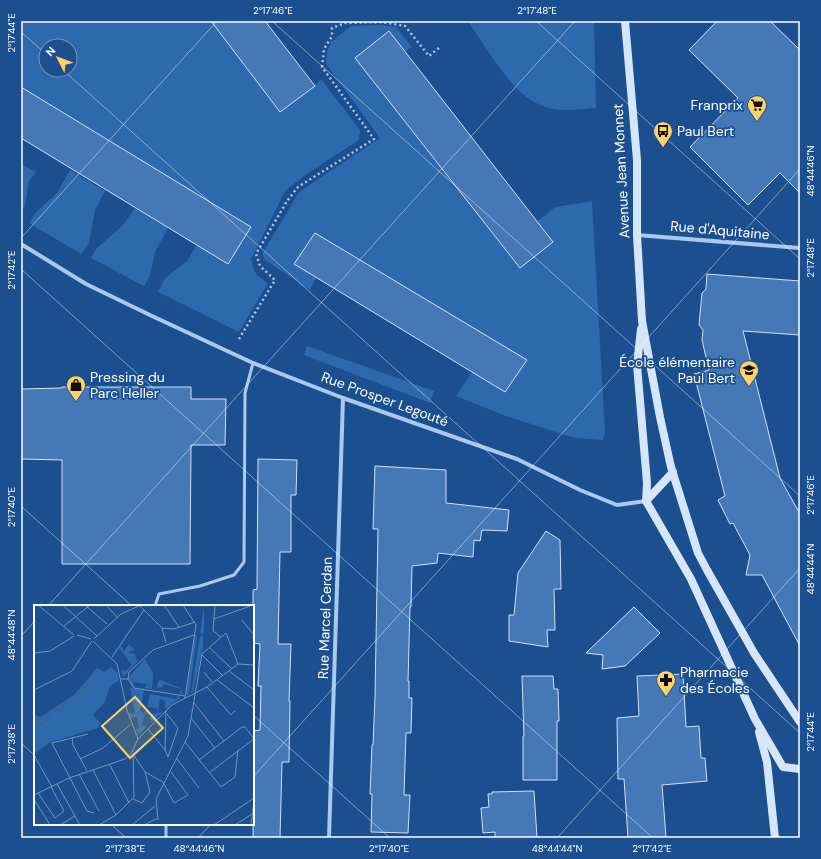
<svg xmlns="http://www.w3.org/2000/svg" width="821" height="859" viewBox="0 0 821 859" font-family="'DM Sans',sans-serif">
	<style>
		.green { fill: #2e69ad; fill-rule: evenodd }
		.building { fill: #4478b7; stroke: #cfe3fa }
		.lines { fill: none; stroke-linecap: round; stroke-linejoin: round }
		.path { stroke: #a9c9ee; stroke-width: 2.5; stroke-dasharray: 2 3; stroke-linecap: butt }
		.lane { stroke: #a9c9ee; stroke-width: 3 }
		.street { stroke: #a9c9ee; stroke-width: 4 }
		.secondary { stroke: #d6e6fa; stroke-width: 8 }
		.ticks { fill: none; stroke: #fff; stroke-width: 1; stroke-opacity: 0.45 }
		.labels { text-anchor: middle; stroke-width: 3.5; stroke-linejoin: round; paint-order: stroke }
		.poi-label { font-size: 14px; fill: #fff; stroke: #1b4f8f; text-anchor: start }
		.street-label { font-size: 14px; fill: #fff; stroke: #1b4f8f }
		.inset-river { fill: none; stroke: #3c6290; stroke-width: 2 }
		.inset-road { fill: none; stroke: #7695bc; stroke-width: 1 }
		.view { fill: #ffd166; fill-opacity: 0.15; stroke: #ffd166; stroke-width: 2 }
		.inset-edge { fill: none; stroke: #fff; stroke-width: 2 }
		.neatline { fill: none; stroke: #fff; stroke-width: 1.5 }
		.ticks-label { font-size: 10px; text-anchor: middle; fill: #fff }
	</style>
	<rect width="100%" height="100%" fill="#1b4f8f"/>
	<g class="green">
		<path d="M21,21h190l70,90 35,-27 5,-5 39,51 -1,10 -54,35 -20,16 -34,68c4,15 3,15 17,24l-29,49 -81,-40 7,-14 22,-17 10,-16 31,19 23,-37 -230,-140zM46,46h24v24h-24z"/>
		<path d="M468,21h126l2,87c-14,1 -29,3 -43,1 -29,-5 -47,-32 -63,-55 -7,-11 -15,-22 -22,-33z"/>
		<polygon points="382,25 396,27 412,47 405,52 389,31 355,58 520,268 537,222 555,207 592,201 605,432 603,440 575,438 506,416 456,396 472,372 505,392 527,360 315,233 294,264 316,278 310,290 265,260 262,254 299,192 380,138 326,64 327,52 331,42 351,26"/>
		<polygon points="21,164 36,172 29,181 25,206 21,212"/>
		<polygon points="70,170 105,191 95,210 89,243 81,254 29,223 36,212 57,193"/>
		<polygon points="135,208 168,228 155,252 150,276 144,286 91,258 96,249 123,225"/>
		<polygon points="307,346 434,391 430,403 304,355"/>
	</g>
	<g class="building">
		<polygon points="211,21 265,21 315,86 280,112"/>
		<polygon points="717,21 770,21 800,50 800,193 780,173 748,205 690,147 738,98 689,50"/>
		<polygon points="389,31 553,242 520,268 355,58"/>
		<polygon points="21,87 251,227 228,264 21,138"/>
		<polygon points="315,233 527,360 505,392 294,264"/>
		<polygon points="707,274 800,281 800,335 743,331 780,478 800,514 800,646 762,575 746,575 750,555 733,523 730,524 718,500 725,496 694,374 709,370 702,340 703,330 699,325 702,293 706,289"/>
		<polygon points="62,387 191,387 191,399 226,399 225,445 191,445 190,564 62,564 62,460 21,459 21,389 62,388"/>
		<polygon points="258,459 297,460 296,495 291,495 291,552 280,552 278,644 291,644 289,701 290,701 289,762 282,762 280,838 253,838 254,731 260,730 261,686 258,686 260,644 253,643 253,590 257,589"/>
		<polygon points="375,466 446,470 446,503 509,510 507,531 482,530 480,541 474,540 473,557 438,553 437,563 412,566 411,607 410,607 408,681 409,681 409,698 412,698 411,733 406,733 404,795 410,795 408,833 371,832 372,794 370,794 372,745 373,745 375,697 378,529 373,529"/>
		<polygon points="546,531 560,540 561,589 554,589 555,630 547,630 548,647 509,641 509,615 514,615 518,573"/>
		<polygon points="634,607 660,633 625,666 602,669 603,655 586,653"/>
		<polygon points="683,674 686,727 699,726 701,758 705,758 707,781 662,785 666,837 628,838 624,779 618,779 617,718 639,716 637,676"/>
		<polygon points="522,676 553,676 554,689 558,689 559,721 557,721 557,780 523,780 523,736 524,736"/>
		<polygon points="534,791 537,838 495,838 495,832 483,833 481,808 489,807 488,794 492,794 492,792"/>
	</g>
	<g class="lines">
		<polyline class="path" points="239,339 275,280 260,266 256,254 287,201 298,187 374,139 322,67 324,49 332,36 332,28 345,23 382,22 405,26 429,56 440,47"/>
		<g class="lane">
			<polyline points="155,606 159,594 200,586 234,575 244,562 245,393 253,363"/>
			<polyline points="166,824 166,838"/>
		</g>
		<g class="street">
			<polyline points="637,235 800,248"/>
			<polyline points="21,244 86,284 152,316 253,363 343,398 517,459 580,490 617,505 646,501"/>
			<polyline points="329,838 343,398"/>
		</g>
		<g class="secondary">
			<polyline points="625,21 637,160 637,235 642,321 660,417 671,467 698,553 707,570 754,653 800,722"/>
			<polyline points="641,329 637,365 647,483 646,501"/>
			<polyline points="646,501 691,579 755,719 783,767 800,769"/>
			<polyline points="646,501 673,472"/>
			<polyline points="759,732 767,762 775,838"/>
		</g>
	</g>
	<path class="ticks" d="M272,21l528,475M536,21l264,238M799,21l1,1M21,32l25,22M63,70l737,663M21,238l196,-217M21,269l632,569M21,506l111,100M48,606l527,-585M21,636l14,-15M253,715l137,123M21,743l14,13M253,777l547,-608M111,824l15,14M198,838l13,-14M557,838l243,-270"/>
	<defs>
		<symbol id="supermarket-pin" viewBox="-11 -11 22 30"><path d="M0 17L-7.5 6A9.5 9.5 0 1 1 7.5 6Z" fill="#ffd166" stroke="#1b4f8f"/><path d="M-6-5.5h2.5l.6 2H6L4.5 2H-2.5L-4.4-4H-6ZM-1.5 3.2a1.3 1.3 0 1 0 .1 0ZM3 3.2a1.3 1.3 0 1 0 .1 0Z" fill="#111"/></symbol>
		<symbol id="bus-pin" viewBox="-11 -11 22 30"><path d="M0 17L-7.5 6A9.5 9.5 0 1 1 7.5 6Z" fill="#ffd166" stroke="#1b4f8f"/><path d="M-5-6H5V4H4V6H2V4H-2V6H-4V4H-5ZM-3.5-4V0h7V-4ZM-3.5 1.2v1.5H-2V1.2ZM2 1.2v1.5H3.5V1.2Z" fill="#111"/></symbol>
		<symbol id="school-pin" viewBox="-11 -11 22 30"><path d="M0 17L-7.5 6A9.5 9.5 0 1 1 7.5 6Z" fill="#ffd166" stroke="#1b4f8f"/><path d="M0-5L7-2L0 1L-7-2ZM-4 1L0 2.5L4 1V4Q0 6-4 4Z" fill="#111"/></symbol>
		<symbol id="shop-pin" viewBox="-11 -11 22 30"><path d="M0 17L-7.5 6A9.5 9.5 0 1 1 7.5 6Z" fill="#ffd166" stroke="#1b4f8f"/><path d="M-5-2.5h2.3a2.7 3.5 0 0 1 5.4 0H5L5.5 6h-11ZM-1.5-2.5h3a1.5 2.3 0 0 0-3 0Z" fill="#111"/></symbol>
		<symbol id="pharmacy-pin" viewBox="-11 -11 22 30"><path d="M0 17L-7.5 6A9.5 9.5 0 1 1 7.5 6Z" fill="#ffd166" stroke="#1b4f8f"/><path d="M-2-6h4v4h4v4h-4v4h-4v-4h-4v-4h4Z" fill="#111"/></symbol>
	</defs>
	<g fill-rule="evenodd">
		<use href="#supermarket-pin" x="746" y="94" width="22" height="30"/>
		<use href="#bus-pin" x="652" y="120" width="22" height="30"/>
		<use href="#school-pin" x="738" y="359" width="22" height="30"/>
		<use href="#shop-pin" x="65" y="374" width="22" height="30"/>
		<use href="#pharmacy-pin" x="655" y="669" width="22" height="30"/>
	</g>
	<g class="labels">
		<g class="poi-label">
			<text x="743" y="110" text-anchor="end">Franprix</text>
			<text x="677" y="136">Paul Bert</text>
			<text x="735" y="367" text-anchor="end">École élémentaire<tspan x="735" dy="16">Paul Bert</tspan></text>
			<text x="90" y="382">Pressing du<tspan x="90" dy="16">Parc Heller</tspan></text>
			<text x="680" y="677">Pharmacie<tspan x="680" dy="16">des Écoles</tspan></text>
		</g>
		<g class="street-label">
			<text transform="translate(621 171) rotate(-93)" y="5">Avenue Jean Monnet</text>
			<text transform="translate(720 230) rotate(5)" y="5">Rue d'Aquitaine</text>
			<text transform="translate(385 399) rotate(20)" y="5">Rue Prosper Legouté</text>
			<text transform="translate(325 618) rotate(-88)" y="5">Rue Marcel Cerdan</text>
		</g>
	</g>
	<g transform="translate(34 605)">
		<rect width="220" height="220" fill="#1b4f8f"/>
		<path d="M170,0v28l-4,1v-1zM161,30h2l-8,60h-3zM166,31h3v11l-10,45 -2,2zM95,39l6,6 -7,2 7,2 2,8 -14,15 -2,-7 5,1 6,-6 -13,-17 2,-2 3,5zM111,54l8,14 -1,16 -7,-1 2,-4 -14,-2 1,4h3l-4,1 -5,-9zM77,62l6,5 2,8 -9,6 -5,16 -12,13 8,9 -3,4 -47,14 -17,11v-38l7,2 34,-23 22,-26 7,4zM127,75l19,8 3,5 -4,1 2,-5 -18,-5 1,3 -7,1 1,-7zM96,83l18,2 -4,1 -4,20 3,1 -1,4 5,-7v3l9,2 1,-3 -1,-3 -9,-1 3,-13 26,5 1,-3 4,1 -16,13v-9l-5,-2 -2,13h-1l2,1 5,-2 -13,12 -1,-8 -5,-2 -3,13h5l-8,9 -4,-7 4,1 -2,-12 -7,1 -1,-5 6,1z" fill="#2e69ad"/>
		<path class="inset-river" d="M0,124l12,-8 3,-7 28,-17 22,-24"/>
		<path class="inset-road" d="M4,0l36,30M29,0l34,31M51,0l22,19M72,0l11,12M130,0l15,22M149,0l13,20 -11,73M181,0l-2,26 8,6M106,1l22,22 4,15M180,14l39,-14M208,15l12,15M30,21l26,-21M128,23l12,1 21,-7M43,30l14,4M60,34l27,-25 20,-9M59,36l24,23 10,46 11,29M175,42l23,22M0,48l16,-2 24,-15M168,50l20,20M78,52l32,-47M195,66l25,19M170,67l8,10M87,74h7l1,-7 24,-22 41,-15M94,74l6,9 51,8M183,75l37,28M173,82l24,28 4,-4M0,85l38,-19 20,-30M160,98l30,38M157,113l24,30M114,124l17,21 1,-39M54,129l-36,9 35,68 7,2M38,132l1,8 14,26M151,137l36,45 14,-10 3,-27M131,145l3,7 10,-29 -11,-14M99,149l12,18 18,10 11,21 14,-8 -17,-23M0,150l18,32M46,154l23,-11 28,-24M91,154l7,-7 6,-13 34,-34 35,-18 31,-23 16,1M143,154l22,29M165,155l43,-33h3l9,12M76,160l19,38M59,165l23,45M175,168l45,-34M45,169l20,37M23,179l23,41M4,188l17,25 9,-7 -13,-24M0,190l35,-17 56,-19M0,194l16,26M99,194l9,4 8,-11 -5,-20M124,215l-2,-21 32,-63 14,-82 24,-21 12,31M26,220l15,-9M65,220l17,-10 18,-18 -1,-43M98,220l23,-19M110,220l14,-7M180,220l40,-27M201,220l17,-11M217,220l3,-23"/>
		<path class="view" d="M101,92l28,31 -33,30 -28,-32z"/>
		<rect width="220" height="220" class="inset-edge"/>
	</g>
	<rect width="821" height="859" fill="none" stroke="#1b4f8f" stroke-width="44"/>
	<g transform="translate(58 58) rotate(312)"><circle r="19" fill="#1b4f8f" stroke="#7695bc"/>
	<path d="M0-3L7 15L0 10L-7 15Z" fill="#ffd166"/>
	<text y="-6" font-size="11" font-weight="bold" text-anchor="middle" fill="#ffffff">N</text>
	</g>
	<rect x="22" y="22" width="777" height="815" class="neatline"/>
	<g class="ticks-label">
		<text x="273" y="14">2°17'46"E</text>
		<text x="537" y="14">2°17'48"E</text>
		<text transform="translate(11 33) rotate(-90)" y="4">2°17'44"E</text>
		<text transform="translate(810 171) rotate(-90)" y="4">48°44'46"N</text>
		<text transform="translate(810 258) rotate(-90)" y="4">2°17'48"E</text>
		<text transform="translate(11 270) rotate(-90)" y="4">2°17'42"E</text>
		<text transform="translate(810 495) rotate(-90)" y="4">2°17'46"E</text>
		<text transform="translate(11 507) rotate(-90)" y="4">2°17'40"E</text>
		<text transform="translate(810 569) rotate(-90)" y="4">48°44'44"N</text>
		<text transform="translate(11 635) rotate(-90)" y="4">48°44'48"N</text>
		<text transform="translate(810 732) rotate(-90)" y="4">2°17'44"E</text>
		<text transform="translate(11 744) rotate(-90)" y="4">2°17'38"E</text>
		<text x="125" y="852">2°17'38"E</text>
		<text x="199" y="852">48°44'46"N</text>
		<text x="389" y="852">2°17'40"E</text>
		<text x="557" y="852">48°44'44"N</text>
		<text x="652" y="852">2°17'42"E</text>
	</g>
</svg>
